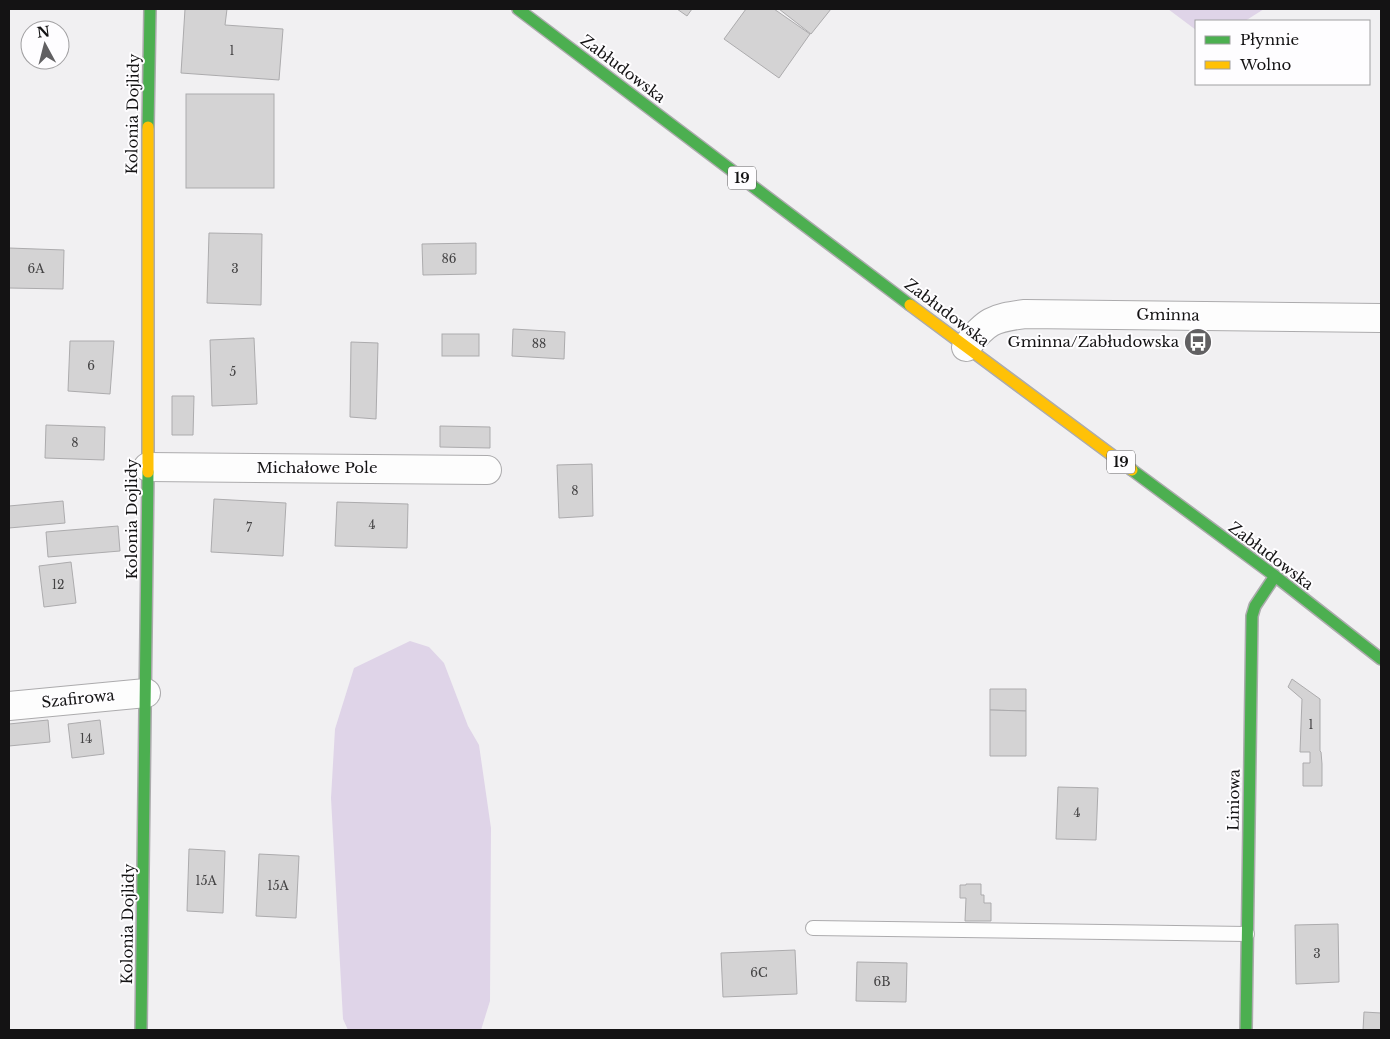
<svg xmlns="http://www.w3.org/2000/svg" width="1390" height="1039" viewBox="0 0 1390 1039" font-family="'Libre Baskerville',serif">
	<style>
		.green { fill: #dfd4e8 }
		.building { fill: #d4d3d4; stroke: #acabad }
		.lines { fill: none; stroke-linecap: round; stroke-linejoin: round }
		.lane-casing { stroke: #acabad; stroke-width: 16 }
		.street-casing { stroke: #acabad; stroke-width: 30 }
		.fast-casing { stroke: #acabad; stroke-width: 14 }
		.slow-casing { stroke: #acabad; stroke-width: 14 }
		.lane { stroke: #fdfdfd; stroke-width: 14 }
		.street { stroke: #fdfdfd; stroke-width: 28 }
		.fast { stroke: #4caf50; stroke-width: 11 }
		.slow { stroke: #ffc107; stroke-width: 11 }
		.labels { text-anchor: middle; stroke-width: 4; stroke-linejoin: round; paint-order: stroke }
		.number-label { font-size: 12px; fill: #444344 }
		.shield { fill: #fefdff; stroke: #5a595a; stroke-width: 1 }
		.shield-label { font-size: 14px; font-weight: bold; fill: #141314 }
		.street-label { font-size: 15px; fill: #141314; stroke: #fefdff }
		.poi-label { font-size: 15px; fill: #141314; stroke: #fefdff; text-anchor: end }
	</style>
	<rect width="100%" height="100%" fill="#f1f0f2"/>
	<g class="green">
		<polygon points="1168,9 1264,9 1245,21 1196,21 1196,30"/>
		<polygon points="410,641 429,647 444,663 468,726 479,745 491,828 490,1001 481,1030 348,1030 343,1019 331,798 335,729 354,668"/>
	</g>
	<g class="building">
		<polygon points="185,9 227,9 225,25 283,29 279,80 181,73"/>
		<polygon points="677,9 692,9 687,16"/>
		<polygon points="746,9 774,9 810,34 779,78 724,39"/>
		<polygon points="779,9 831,9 811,34"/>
		<rect x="186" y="94" width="88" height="94"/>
		<polygon points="209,233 262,234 261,305 207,303"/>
		<polygon points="476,243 476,274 423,275 422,244"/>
		<polygon points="9,248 64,250 63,289 9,288"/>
		<polygon points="513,329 565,332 564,359 512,356"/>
		<rect x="442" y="334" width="37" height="22"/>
		<polygon points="254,338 257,404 212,406 210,340"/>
		<polygon points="70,341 114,341 110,394 68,391"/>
		<polygon points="351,342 378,343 376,419 350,417"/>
		<polygon points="172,396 194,396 193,435 172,435"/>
		<polygon points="46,425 105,427 104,460 45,458"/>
		<polygon points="440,426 490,427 490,448 440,447"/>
		<polygon points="592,464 593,516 559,518 557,465"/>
		<polygon points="214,499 286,503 283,556 211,552"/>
		<polygon points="63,501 65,523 9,528 9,506"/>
		<polygon points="337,502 408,504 407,548 335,546"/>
		<polygon points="118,526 120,551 48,557 46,532"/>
		<polygon points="71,562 76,603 44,607 39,566"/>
		<polygon points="1292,679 1320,699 1320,751 1321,752 1322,764 1322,786 1303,786 1303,763 1310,763 1310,752 1300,752 1302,699 1288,687"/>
		<polygon points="990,689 1026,689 1026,711 990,710"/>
		<polygon points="990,710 1026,711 1026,756 990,756"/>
		<polygon points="48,720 50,742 9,746 9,724"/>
		<polygon points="100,720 104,754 72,758 68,724"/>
		<polygon points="1058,787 1098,788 1096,840 1056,839"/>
		<polygon points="189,849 225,851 223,913 187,911"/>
		<polygon points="259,854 299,856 296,918 256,916"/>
		<polygon points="966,884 981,884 981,895 984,895 984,903 991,903 991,921 965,921 966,898 960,898 960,885 966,885"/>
		<polygon points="1338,924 1339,982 1296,984 1295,925"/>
		<polygon points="795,950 797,994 723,997 721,953"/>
		<polygon points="857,962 907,963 906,1002 856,1001"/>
		<polygon points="1364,1012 1381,1013 1381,1030 1363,1030"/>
	</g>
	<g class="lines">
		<defs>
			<polyline id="lane" points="813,928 1247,934"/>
			<g id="street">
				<path d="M966,347c20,-26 27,-29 59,-33l356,4"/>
				<polyline points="148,467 487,470"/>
				<polyline points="9,706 146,693"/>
			</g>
			<g id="fast">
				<polyline points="518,9 910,305"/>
				<polyline points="148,127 150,9"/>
				<polyline points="1132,470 1275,576 1381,659"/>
				<polyline points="141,1030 148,472"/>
				<polyline points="1246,1030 1252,616 1255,606 1275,576"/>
			</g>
			<g id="slow">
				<polyline points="148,127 148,472"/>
				<polyline points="910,305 1132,470"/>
			</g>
		</defs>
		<use href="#lane" class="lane-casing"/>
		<use href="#street" class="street-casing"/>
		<use href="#fast" class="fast-casing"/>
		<use href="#slow" class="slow-casing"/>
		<use href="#lane" class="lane"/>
		<use href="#street" class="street"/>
		<use href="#fast" class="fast"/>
		<use href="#slow" class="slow"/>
	</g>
	<defs>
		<symbol id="bus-disc" viewBox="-11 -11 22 22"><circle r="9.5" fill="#616062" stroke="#fefdff"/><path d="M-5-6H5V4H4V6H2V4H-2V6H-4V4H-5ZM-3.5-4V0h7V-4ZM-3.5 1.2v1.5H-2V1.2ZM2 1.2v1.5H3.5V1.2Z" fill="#fff"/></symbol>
	</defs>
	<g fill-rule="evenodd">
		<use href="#bus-disc" x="1182" y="326" width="32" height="32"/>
	</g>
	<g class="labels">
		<g class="number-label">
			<text x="232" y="55">1</text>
			<text x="449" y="263">86</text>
			<text x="36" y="273">6A</text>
			<text x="235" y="273">3</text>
			<text x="539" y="348">88</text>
			<text x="91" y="370">6</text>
			<text x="233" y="376">5</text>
			<text x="75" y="447">8</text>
			<text x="575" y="495">8</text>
			<text x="372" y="529">4</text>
			<text x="249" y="532">7</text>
			<text x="58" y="589">12</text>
			<text x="1311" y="729">1</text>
			<text x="86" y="743">14</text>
			<text x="1077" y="817">4</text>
			<text x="206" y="885">15A</text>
			<text x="278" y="890">15A</text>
			<text x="1317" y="958">3</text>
			<text x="759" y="977">6C</text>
			<text x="882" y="986">6B</text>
		</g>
		<g class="shield">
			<rect x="728" y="166.5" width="28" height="23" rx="4"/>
			<rect x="1107" y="450.5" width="28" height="23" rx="4"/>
		</g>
		<g class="shield-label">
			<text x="742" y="183">19</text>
			<text x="1121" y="467">19</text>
		</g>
		<g class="street-label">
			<text transform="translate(623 69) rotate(37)" y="5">Zabłudowska</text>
			<text transform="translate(133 114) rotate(-89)" y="5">Kolonia Dojlidy</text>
			<text transform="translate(947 313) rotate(37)" y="5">Zabłudowska</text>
			<text transform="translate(1168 315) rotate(1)" y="5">Gminna</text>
			<text x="317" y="473">Michałowe Pole</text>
			<text transform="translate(132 519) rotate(-90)" y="5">Kolonia Dojlidy</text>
			<text transform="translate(1271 556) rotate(37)" y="5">Zabłudowska</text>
			<text transform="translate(78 699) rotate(-6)" y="5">Szafirowa</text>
			<text transform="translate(1234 800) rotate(-89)" y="5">Liniowa</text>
			<text transform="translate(128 924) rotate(-89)" y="5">Kolonia Dojlidy</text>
		</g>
		<g class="poi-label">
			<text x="1179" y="347">Gminna/Zabłudowska</text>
		</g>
	</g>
	<rect width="1390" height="1039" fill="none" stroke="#141314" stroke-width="20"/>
	<rect x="1195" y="20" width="175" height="65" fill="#fefdff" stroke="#a09fa1"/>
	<rect x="1205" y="36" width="25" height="8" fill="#4caf50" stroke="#a09fa1"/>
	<text x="1240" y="45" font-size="15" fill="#141314">Płynnie</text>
	<rect x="1205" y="61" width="25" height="8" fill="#ffc107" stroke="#a09fa1"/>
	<text x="1240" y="70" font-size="15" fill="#141314">Wolno</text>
	<g transform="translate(45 45) rotate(353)"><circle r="24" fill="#fefdff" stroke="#a09fa1"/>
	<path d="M0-4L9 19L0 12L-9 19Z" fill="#616062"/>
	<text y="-8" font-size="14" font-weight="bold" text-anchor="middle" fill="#141314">N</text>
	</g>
</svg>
